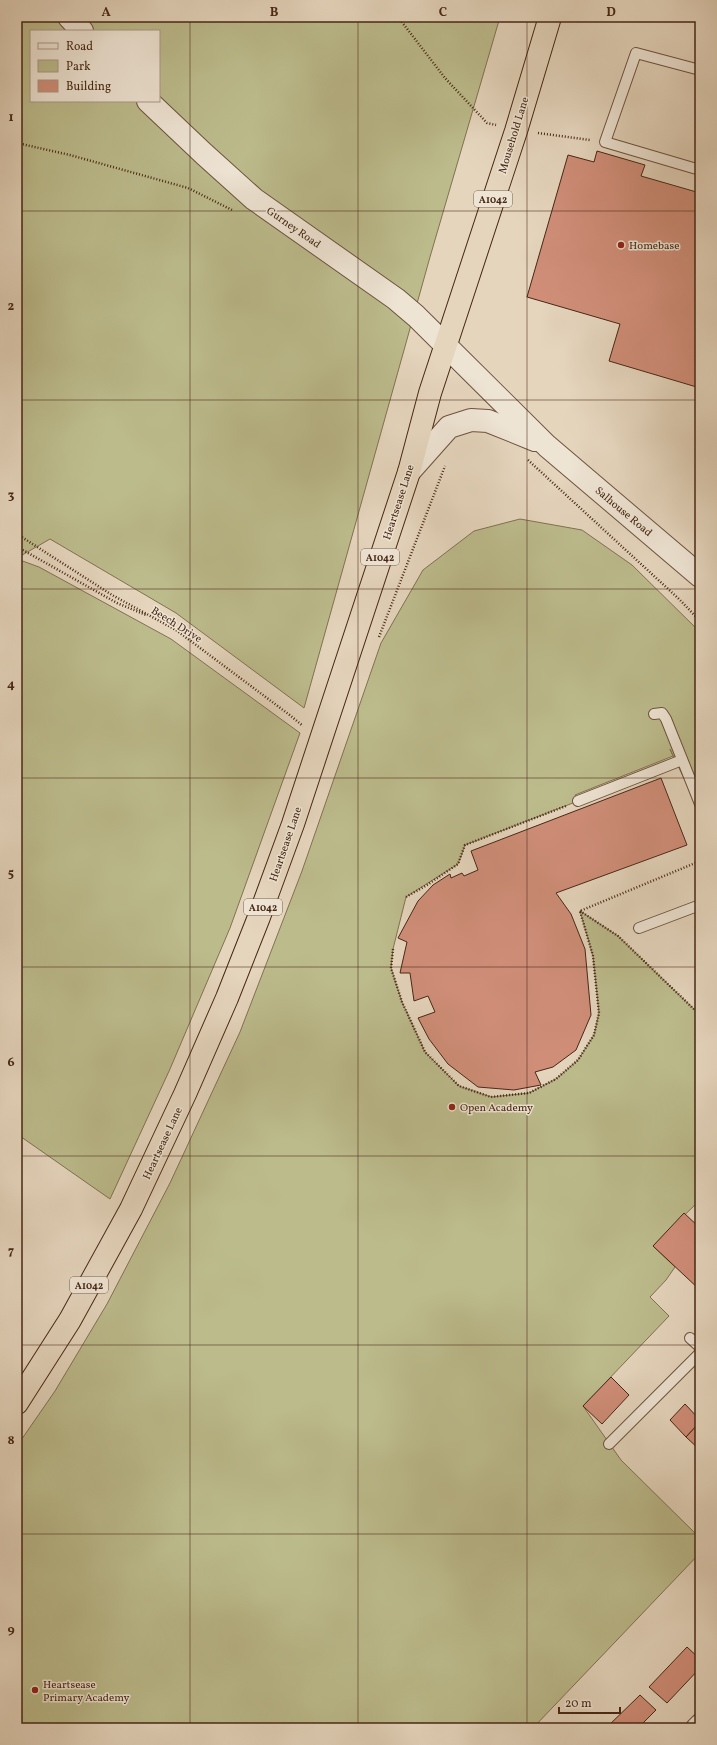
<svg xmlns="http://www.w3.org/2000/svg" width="717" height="1745" viewBox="0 0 717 1745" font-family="Vollkorn,serif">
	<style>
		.green { fill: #bcbb8c; stroke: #827150; fill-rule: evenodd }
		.building { fill: #d08e79; stroke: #472714 }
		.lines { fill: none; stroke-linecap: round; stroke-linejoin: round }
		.service-casing { stroke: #6e523e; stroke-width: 12 }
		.minor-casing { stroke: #6e523e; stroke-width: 22 }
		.tertiary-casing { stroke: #6e523e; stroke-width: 24 }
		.trunk-casing { stroke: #472714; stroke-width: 24 }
		.path { stroke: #472714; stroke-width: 2.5; stroke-dasharray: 1 2; stroke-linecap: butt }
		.service { stroke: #eee4d4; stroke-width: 10 }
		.minor { stroke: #eee4d4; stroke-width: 20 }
		.tertiary { stroke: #eee4d4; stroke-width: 22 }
		.trunk { stroke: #e5d5bd; stroke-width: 22 }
		.grid { fill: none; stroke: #472714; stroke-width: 1; stroke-opacity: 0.55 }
		.poi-dot { fill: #8f2418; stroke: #eee4d4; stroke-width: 1.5 }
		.labels { text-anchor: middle; stroke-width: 3; stroke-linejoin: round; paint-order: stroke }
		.shield { fill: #eee4d4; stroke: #79604e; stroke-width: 1 }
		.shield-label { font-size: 10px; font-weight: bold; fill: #472714 }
		.street-label { font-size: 11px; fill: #472714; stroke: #eee4d4 }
		.poi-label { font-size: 11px; fill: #472714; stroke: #eee4d4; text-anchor: start }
		.neatline { fill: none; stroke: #472714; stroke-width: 1.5 }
		.grid-label { font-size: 13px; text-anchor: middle; font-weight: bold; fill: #472714 }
	</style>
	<rect width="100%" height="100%" fill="#e5d5bd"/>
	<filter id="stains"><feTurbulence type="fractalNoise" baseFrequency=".005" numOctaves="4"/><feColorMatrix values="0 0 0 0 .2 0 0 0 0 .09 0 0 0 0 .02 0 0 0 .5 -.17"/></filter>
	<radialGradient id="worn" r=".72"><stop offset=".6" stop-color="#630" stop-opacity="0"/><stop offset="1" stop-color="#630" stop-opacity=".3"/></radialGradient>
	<g class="green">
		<path d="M17,17h483l-70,240 -126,451 -128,-95 -126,-74 -33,19zM31,31h128v70h-128z"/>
		<polygon points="520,519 582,530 632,565 700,632 700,812 670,749 673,756 575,795 578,801 465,845 458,864 406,897 393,949 391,968 402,1002 425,1052 459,1086 491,1097 529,1093 556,1079 578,1060 594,1035 599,1013 593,956 580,911 618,936 700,1015 700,1200 653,1246 675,1267 666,1280 650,1297 669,1316 583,1406 621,1460 700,1538 700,1553 533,1728 17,1728 17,1446 55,1391 107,1304 170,1183 240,1032 302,871 381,643 423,570 474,531"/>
		<polygon points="17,559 39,567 171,639 300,733 230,928 170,1069 110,1199 17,1134"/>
	</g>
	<g class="building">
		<polygon points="597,151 645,165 641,176 700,193 700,388 609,361 620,324 527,297 568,155 594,162"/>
		<polygon points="661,778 687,845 556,893 571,914 585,949 591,1015 576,1050 553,1067 535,1072 541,1085 514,1090 478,1087 448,1064 429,1039 418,1018 435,1012 428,996 414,1001 410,973 400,973 407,942 398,938 418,901 433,885 450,874 451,878 462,873 464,876 478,870 471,851"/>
		<polygon points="684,1213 700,1228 700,1290 653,1246"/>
		<polygon points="611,1377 629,1395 602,1424 583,1406"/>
		<polygon points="685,1404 700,1420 700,1422 686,1437 670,1420"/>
		<polygon points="700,1422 700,1450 686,1437"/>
		<polygon points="687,1647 700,1659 700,1668 667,1703 649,1687"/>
		<polygon points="640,1695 656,1710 638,1728 606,1728"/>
	</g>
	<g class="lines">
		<defs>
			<g id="service">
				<polyline points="700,70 636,53 605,142 700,170"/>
				<polyline points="654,714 662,713 666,719 700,804"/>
				<polyline points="578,801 682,760"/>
				<polyline points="639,928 700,905"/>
				<polyline points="690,1338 700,1347"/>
				<polyline points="609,1444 700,1353"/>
			</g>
			<polyline id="minor" points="696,1728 700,1724"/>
			<g id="tertiary">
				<polyline points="69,17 82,31"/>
				<polyline points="148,101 204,154 254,199 396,299 416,316 547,446 700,576"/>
				<polyline points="409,472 449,427 471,420 488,421 535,440"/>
			</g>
			<polyline id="trunk" points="17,1403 70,1320 131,1209 185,1094 227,998 259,917 293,824 409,472 430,393 516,131 550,17"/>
		</defs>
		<use href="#service" class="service-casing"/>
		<use href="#minor" class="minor-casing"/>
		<use href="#tertiary" class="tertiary-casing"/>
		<use href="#trunk" class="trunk-casing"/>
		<g class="path">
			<polyline points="398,17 445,78 487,123 496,125"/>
			<polyline points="538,133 590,140"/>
			<polyline points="17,143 70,155 188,188 232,210"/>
			<polyline points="528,460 679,599 700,621"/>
			<polyline points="17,534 112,595 176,630 291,716 303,726"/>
			<polyline points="17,549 21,549 117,603 146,615"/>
			<polyline points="379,637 445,466"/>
			<polyline points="406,897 427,885 458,864 465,845 566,806"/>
			<polyline points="580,911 618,936 700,1015"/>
			<polyline points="393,949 391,968 402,1002 425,1052 459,1086 491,1097 529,1093 556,1079 578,1060 594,1035 599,1013 593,956 580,911 700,861"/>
			<polyline points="17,1430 22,1424"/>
		</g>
		<use href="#service" class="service"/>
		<use href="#minor" class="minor"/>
		<use href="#tertiary" class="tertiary"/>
		<use href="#trunk" class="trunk"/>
	</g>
	<path class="grid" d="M190,17v1711M358,17v1711M527,17v1711M17,211h683M17,400h683M17,589h683M17,778h683M17,967h683M17,1156h683M17,1345h683M17,1534h683"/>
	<g class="poi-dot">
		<circle cx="621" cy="245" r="4"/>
		<circle cx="452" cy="1107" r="4"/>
		<circle cx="35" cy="1690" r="4"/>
	</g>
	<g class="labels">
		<g class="shield">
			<rect x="474" y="191" width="38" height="16" rx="3"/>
			<rect x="361" y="549" width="38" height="16" rx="3"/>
			<rect x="244" y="899" width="38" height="16" rx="3"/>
			<rect x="70" y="1277" width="38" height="16" rx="3"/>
		</g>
		<g class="shield-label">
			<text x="493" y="203">A1042</text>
			<text x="380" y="561">A1042</text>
			<text x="263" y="911">A1042</text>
			<text x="89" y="1289">A1042</text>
		</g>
		<g class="street-label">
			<text transform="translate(513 135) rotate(-73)" y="4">Mousehold Lane</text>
			<text transform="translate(294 227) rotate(35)" y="4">Gurney Road</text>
			<text transform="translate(398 502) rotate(-72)" y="4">Heartsease Lane</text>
			<text transform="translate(624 511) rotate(40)" y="4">Salhouse Road</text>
			<text transform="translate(177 624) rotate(32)" y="4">Beech Drive</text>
			<text transform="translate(285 844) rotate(-71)" y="4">Heartsease Lane</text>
			<text transform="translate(162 1143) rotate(-65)" y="4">Heartsease Lane</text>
		</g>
		<g class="poi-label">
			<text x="629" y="249">Homebase</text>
			<text x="460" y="1111">Open Academy</text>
			<text x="43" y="1688">Heartsease<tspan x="43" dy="13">Primary Academy</tspan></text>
		</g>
	</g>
	<rect width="717" height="1745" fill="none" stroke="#e5d5bd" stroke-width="44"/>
	<rect x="30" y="30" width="130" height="72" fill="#eee4d4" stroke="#ab9887"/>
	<rect x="38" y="43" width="20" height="6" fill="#eee4d4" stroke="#ab9887"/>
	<text x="66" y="50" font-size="12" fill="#472714">Road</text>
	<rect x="38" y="60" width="20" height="12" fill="#bcbb8c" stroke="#ab9887"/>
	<text x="66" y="70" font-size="12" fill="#472714">Park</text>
	<rect x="38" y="80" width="20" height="12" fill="#d08e79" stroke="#ab9887"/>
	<text x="66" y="90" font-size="12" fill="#472714">Building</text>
	<path d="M559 1707v6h61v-6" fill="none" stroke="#472714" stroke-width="2"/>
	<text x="565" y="1707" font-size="12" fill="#472714" stroke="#eee4d4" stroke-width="3" paint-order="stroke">20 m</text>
	<rect x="22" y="22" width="673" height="1701" class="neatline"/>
	<g class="grid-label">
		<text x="106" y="16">A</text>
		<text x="274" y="16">B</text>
		<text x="443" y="16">C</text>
		<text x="611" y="16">D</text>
		<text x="11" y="121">1</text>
		<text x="11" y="310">2</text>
		<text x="11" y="499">3</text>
		<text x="11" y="688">4</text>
		<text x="11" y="877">5</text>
		<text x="11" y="1066">6</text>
		<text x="11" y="1255">7</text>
		<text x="11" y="1444">8</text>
		<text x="11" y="1633">9</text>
	</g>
	<rect width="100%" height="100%" filter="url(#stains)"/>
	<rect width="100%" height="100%" fill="url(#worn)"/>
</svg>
